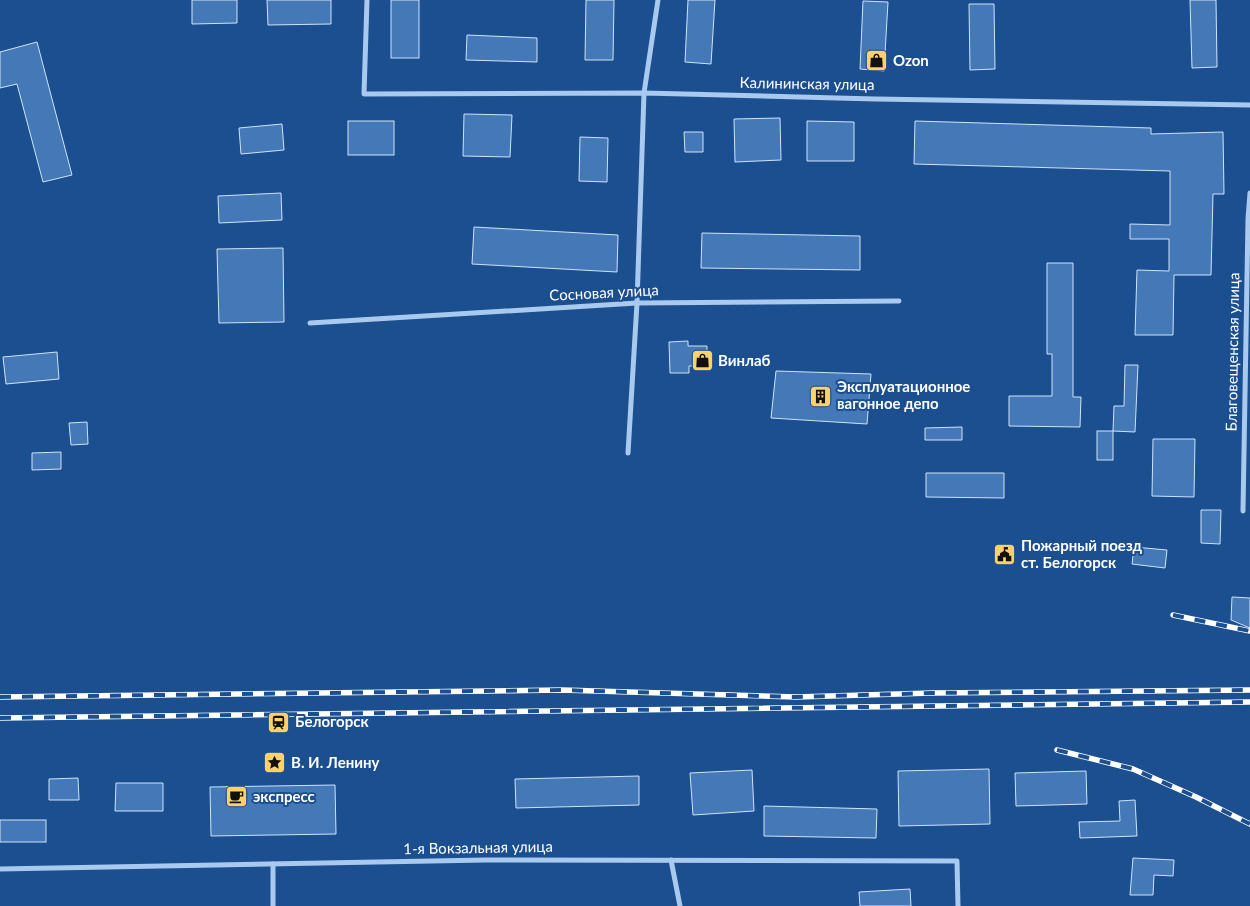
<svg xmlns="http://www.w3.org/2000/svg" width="1250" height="906" viewBox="0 0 1250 906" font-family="Lato,sans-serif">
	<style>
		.building { fill: #4478b7; stroke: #cfe3fa }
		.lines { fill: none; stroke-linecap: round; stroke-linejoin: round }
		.street { stroke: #a9c9ee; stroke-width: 5 }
		.rail-casing { stroke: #fff; stroke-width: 5.5 }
		.rail { stroke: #1b4f8f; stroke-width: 4; stroke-dasharray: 11; stroke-linecap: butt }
		.labels { text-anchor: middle; stroke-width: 4; stroke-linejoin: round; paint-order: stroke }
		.poi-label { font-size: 15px; font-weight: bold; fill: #fff; stroke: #1b4f8f; text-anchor: start }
		.street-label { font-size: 15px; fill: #fff; stroke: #1b4f8f }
	</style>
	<rect width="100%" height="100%" fill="#1b4f8f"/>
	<g class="building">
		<polygon points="192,0 237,0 237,23 192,24"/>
		<polygon points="267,0 331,0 331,24 268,25"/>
		<rect x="391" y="0" width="28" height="58"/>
		<polygon points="586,0 614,0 613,60 585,60"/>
		<polygon points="688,0 715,0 711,64 685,62"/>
		<polygon points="1190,0 1216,0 1217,67 1192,68"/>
		<polygon points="863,1 888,2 884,71 860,69"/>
		<polygon points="969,4 994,4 995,69 970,70"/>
		<polygon points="467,35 537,38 537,62 466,60"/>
		<polygon points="37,42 72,175 43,182 17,84 0,88 0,52"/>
		<polygon points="464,114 512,115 510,157 463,156"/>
		<polygon points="780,118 781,160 735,162 734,119"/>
		<rect x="348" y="121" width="46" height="34"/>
		<polygon points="807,121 854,122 854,161 807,161"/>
		<polygon points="915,121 1151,128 1151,134 1223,132 1224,194 1213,194 1211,275 1174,275 1173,335 1135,335 1137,270 1169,271 1169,239 1130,239 1130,224 1170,225 1170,171 914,164"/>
		<polygon points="282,124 284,150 241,154 239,128"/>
		<polygon points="684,132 703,132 703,152 685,152"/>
		<polygon points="580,137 608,138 607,182 579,181"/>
		<polygon points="281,193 282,220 219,223 218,196"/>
		<polygon points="474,227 618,235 617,272 472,264"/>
		<polygon points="702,233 860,236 860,270 701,268"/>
		<polygon points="283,248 284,322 219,323 217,249"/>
		<polygon points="1047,263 1073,263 1073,397 1081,397 1080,427 1009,426 1009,396 1052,396 1052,354 1047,354"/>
		<polygon points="688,341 688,346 707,346 707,366 689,366 689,373 670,373 669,342"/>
		<polygon points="57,352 59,379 6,384 3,357"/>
		<polygon points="1125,365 1138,365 1135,432 1113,431 1114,406 1124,406"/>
		<polygon points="776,371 871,374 867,424 771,418"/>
		<polygon points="87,422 88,444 71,445 69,423"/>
		<polygon points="962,427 962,440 925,440 925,428"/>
		<rect x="1097" y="431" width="16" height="29"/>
		<polygon points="1153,439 1195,439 1194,497 1152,496"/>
		<polygon points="61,452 61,469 32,470 32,453"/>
		<polygon points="926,473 1004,473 1004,498 926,497"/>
		<polygon points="1201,510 1221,510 1220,544 1201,543"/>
		<polygon points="1134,547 1167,550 1165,568 1132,564"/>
		<polygon points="1232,597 1250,598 1250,628 1231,620"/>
		<polygon points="989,769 990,824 899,826 898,771"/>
		<polygon points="752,770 754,811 693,815 690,773"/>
		<polygon points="1086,771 1087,804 1016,806 1015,773"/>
		<polygon points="639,776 639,805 516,808 515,779"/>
		<polygon points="78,778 79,800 49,800 49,779"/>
		<polygon points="116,783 163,783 163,811 115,811"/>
		<polygon points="335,785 336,834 211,836 210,787"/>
		<polygon points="1135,800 1137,836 1080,838 1079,822 1120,821 1119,801"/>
		<polygon points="764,806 877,809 876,838 764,836"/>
		<rect x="0" y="820" width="46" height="22"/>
		<polygon points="1133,858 1174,860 1173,876 1154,875 1153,895 1130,895"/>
		<polygon points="910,889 911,906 860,906 859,892"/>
	</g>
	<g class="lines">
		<g class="street">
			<polyline points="367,0 364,94 644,93 875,99 1250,105"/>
			<polyline points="310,323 637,303 899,301"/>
			<polyline points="628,453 637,303 644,93 658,0"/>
			<polyline points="1243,511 1248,219 1250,193"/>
			<polyline points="671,860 680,906"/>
			<polyline points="0,869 486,860 957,861 958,906"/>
			<polyline points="273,906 273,864"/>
		</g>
		<defs>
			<g id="rail">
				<polyline points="1173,615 1250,631"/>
				<polyline points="0,697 562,690 796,697 932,693 1250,690"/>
				<polyline points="0,718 1250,702"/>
				<polyline points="1057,750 1133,769 1196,797 1250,824"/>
			</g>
		</defs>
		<use href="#rail" class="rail-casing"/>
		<use href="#rail" class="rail"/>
	</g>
	<defs>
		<symbol id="shop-square" viewBox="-11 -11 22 22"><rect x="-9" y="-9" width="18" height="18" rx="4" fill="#ffd166" stroke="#1b4f8f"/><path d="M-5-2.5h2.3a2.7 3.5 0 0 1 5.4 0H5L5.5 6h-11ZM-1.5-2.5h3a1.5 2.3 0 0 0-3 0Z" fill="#111"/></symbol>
		<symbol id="building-square" viewBox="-11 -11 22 22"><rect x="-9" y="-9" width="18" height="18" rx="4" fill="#ffd166" stroke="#1b4f8f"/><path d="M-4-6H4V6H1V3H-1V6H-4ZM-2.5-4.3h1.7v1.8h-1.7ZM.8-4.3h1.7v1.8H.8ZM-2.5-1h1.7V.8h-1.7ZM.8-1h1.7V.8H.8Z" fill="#111"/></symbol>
		<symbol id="civic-square" viewBox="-11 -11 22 22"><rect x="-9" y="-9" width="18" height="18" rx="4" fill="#ffd166" stroke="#1b4f8f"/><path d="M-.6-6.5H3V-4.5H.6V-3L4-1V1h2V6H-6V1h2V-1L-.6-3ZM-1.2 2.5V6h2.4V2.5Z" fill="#111"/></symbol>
		<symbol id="station-square" viewBox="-11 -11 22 22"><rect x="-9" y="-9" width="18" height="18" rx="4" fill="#ffd166" stroke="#1b4f8f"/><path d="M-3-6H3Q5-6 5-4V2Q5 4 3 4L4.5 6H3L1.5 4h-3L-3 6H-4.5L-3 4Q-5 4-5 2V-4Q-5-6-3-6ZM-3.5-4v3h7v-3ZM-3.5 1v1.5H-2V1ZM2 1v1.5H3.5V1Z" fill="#111"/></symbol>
		<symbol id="sight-square" viewBox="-11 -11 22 22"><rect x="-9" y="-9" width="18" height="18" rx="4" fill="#ffd166" stroke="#1b4f8f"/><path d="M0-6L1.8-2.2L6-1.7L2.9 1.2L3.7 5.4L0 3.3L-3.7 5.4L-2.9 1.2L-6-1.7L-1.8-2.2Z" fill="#111"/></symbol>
		<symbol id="cafe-square" viewBox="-11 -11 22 22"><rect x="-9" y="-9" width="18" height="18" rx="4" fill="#ffd166" stroke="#1b4f8f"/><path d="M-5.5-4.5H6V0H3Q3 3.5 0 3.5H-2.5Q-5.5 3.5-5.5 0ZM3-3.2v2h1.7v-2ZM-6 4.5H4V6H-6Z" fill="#111"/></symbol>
	</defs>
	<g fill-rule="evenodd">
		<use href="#shop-square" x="864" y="48" width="25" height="25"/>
		<use href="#shop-square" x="690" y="348" width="25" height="25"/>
		<use href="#building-square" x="808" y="384" width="25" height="25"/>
		<use href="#civic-square" x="992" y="542" width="25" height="25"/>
		<use href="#station-square" x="266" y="710" width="25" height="25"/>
		<use href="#sight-square" x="262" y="750" width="25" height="25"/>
		<use href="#cafe-square" x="224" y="784" width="25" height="25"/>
	</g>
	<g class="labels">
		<g class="poi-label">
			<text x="893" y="66">Ozon</text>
			<text x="718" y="366">Винлаб</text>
			<text x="837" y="392">Эксплуатационное<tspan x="837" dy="17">вагонное депо</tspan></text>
			<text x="1021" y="551">Пожарный поезд<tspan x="1021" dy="17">ст. Белогорск</tspan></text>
			<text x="295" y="727">Белогорск</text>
			<text x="291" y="768">В. И. Ленину</text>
			<text x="253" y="802">экспресс</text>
		</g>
		<g class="street-label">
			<text transform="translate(807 84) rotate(1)" y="5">Калининская улица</text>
			<text transform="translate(604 293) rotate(-3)" y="5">Сосновая улица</text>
			<text transform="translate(1233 352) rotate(-89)" y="5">Благовещенская улица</text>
			<text transform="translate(478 848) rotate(-1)" y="5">1-я Вокзальная улица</text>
		</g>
	</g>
</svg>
